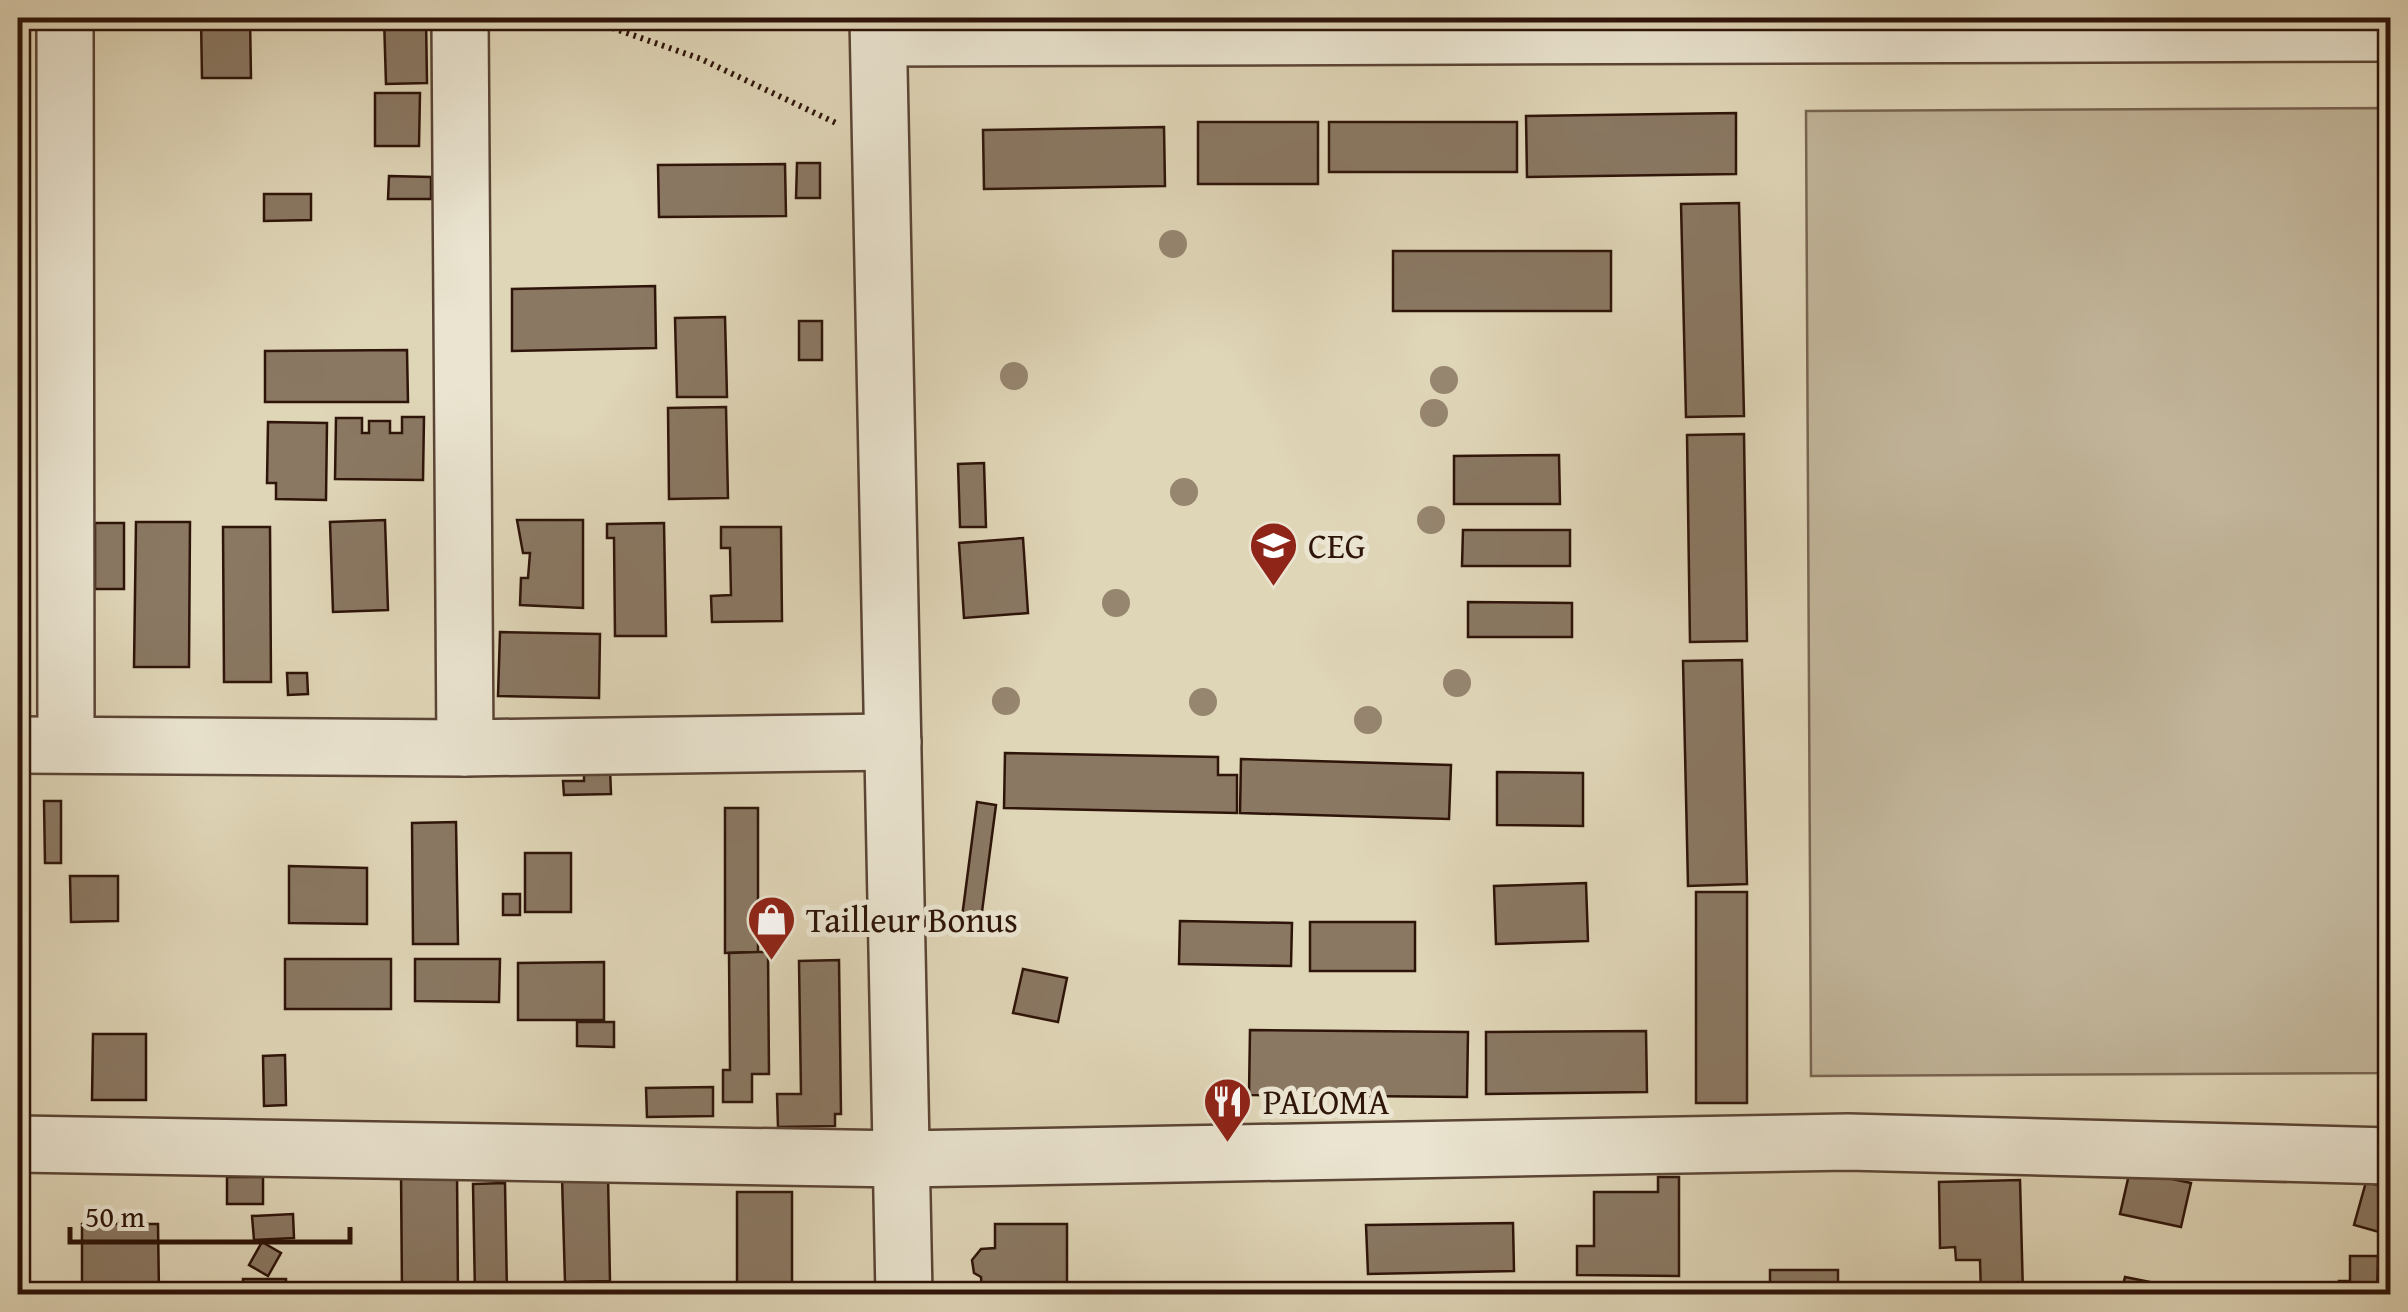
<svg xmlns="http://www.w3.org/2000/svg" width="2408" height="1312" viewBox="0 0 2408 1312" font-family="'Gentium Book Plus',serif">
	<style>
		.green { fill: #c1b499; stroke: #786451; stroke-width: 2.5 }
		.building { fill: #8a7863; stroke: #2e1409; stroke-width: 2.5 }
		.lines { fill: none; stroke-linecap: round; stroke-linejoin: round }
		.minor-casing { stroke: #5a4434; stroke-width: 60 }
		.path { stroke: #2e1409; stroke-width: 6; stroke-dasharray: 2.5 5; stroke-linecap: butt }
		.minor { stroke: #eae4d0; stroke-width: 55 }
		.tree { fill: #96856f }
		.labels { text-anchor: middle; stroke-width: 10; stroke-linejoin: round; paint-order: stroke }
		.poi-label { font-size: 35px; fill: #2e1409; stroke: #eae4d0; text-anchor: start }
	</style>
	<rect width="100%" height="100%" fill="#dfd5b7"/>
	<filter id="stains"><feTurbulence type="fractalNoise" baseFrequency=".002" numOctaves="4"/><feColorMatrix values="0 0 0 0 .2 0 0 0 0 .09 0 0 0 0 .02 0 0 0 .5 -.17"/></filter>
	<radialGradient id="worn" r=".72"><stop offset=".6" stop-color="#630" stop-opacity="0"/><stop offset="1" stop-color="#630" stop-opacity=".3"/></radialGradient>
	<polygon class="green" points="2390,108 2390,1073 1811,1076 1806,111"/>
	<g class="building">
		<polygon points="201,18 250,18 251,78 202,78"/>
		<polygon points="384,18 426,18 427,83 386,84"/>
		<polygon points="375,93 420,93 419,146 375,146"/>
		<polygon points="1736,113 1736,174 1527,177 1526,116"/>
		<rect x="1198" y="122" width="120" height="62"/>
		<rect x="1329" y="122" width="188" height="50"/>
		<polygon points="1164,127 1165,186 984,189 983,130"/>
		<polygon points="797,163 820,163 820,198 796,198"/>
		<polygon points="785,164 786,216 659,217 658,165"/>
		<polygon points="389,176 431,177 431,199 388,199"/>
		<polygon points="264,194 311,194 311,220 264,221"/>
		<polygon points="1739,203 1744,416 1686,417 1681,204"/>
		<rect x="1393" y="251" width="218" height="60"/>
		<polygon points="655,286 656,348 512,351 512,289"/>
		<polygon points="725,317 727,397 677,397 675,318"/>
		<rect x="799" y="321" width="23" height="39"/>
		<polygon points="407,350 408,402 265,402 265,351"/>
		<polygon points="726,407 728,498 669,499 668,408"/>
		<polygon points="402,417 424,417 423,480 335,479 336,418 362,418 362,433 369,433 369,421 390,421 390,433 402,433"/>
		<polygon points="268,422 327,423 326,500 276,499 276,483 267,483"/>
		<polygon points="1744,434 1747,641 1690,642 1687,435"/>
		<polygon points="1559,455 1560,504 1454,504 1454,456"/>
		<polygon points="984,463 986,527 960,527 958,464"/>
		<polygon points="385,520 388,610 333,612 330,522"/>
		<polygon points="517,520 583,520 583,608 520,605 521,578 528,578 530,553 523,553"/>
		<polygon points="136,522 190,522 189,667 134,667"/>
		<rect x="95" y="523" width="29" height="66"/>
		<polygon points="664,523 666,636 615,636 614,538 607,538 607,524"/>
		<polygon points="223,527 270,527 271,682 224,682"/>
		<polygon points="721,527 781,527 782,621 712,622 711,596 731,595 730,548 721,548"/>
		<polygon points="1463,530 1570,530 1570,566 1462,566"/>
		<polygon points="1023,538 1028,613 964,618 959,543"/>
		<polygon points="1468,602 1572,603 1572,637 1468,637"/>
		<polygon points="500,632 600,634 599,698 498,696"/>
		<polygon points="1742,660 1747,884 1688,886 1683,661"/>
		<polygon points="287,673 307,673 308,694 288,695"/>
		<polygon points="1005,753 1218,757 1218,775 1237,775 1237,813 1004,808"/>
		<polygon points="1241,759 1451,765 1449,819 1240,813"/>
		<polygon points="610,768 611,794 564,795 563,781 584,781 584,769"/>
		<polygon points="1497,772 1583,773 1583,826 1497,825"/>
		<polygon points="44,801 61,801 61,863 45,863"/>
		<polygon points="977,802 996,805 980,927 961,925"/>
		<polygon points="725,808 758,808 758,952 725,953"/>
		<polygon points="456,822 458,944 413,944 412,823"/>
		<rect x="525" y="853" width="46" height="59"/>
		<polygon points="289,866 367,868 367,924 289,923"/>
		<polygon points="70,876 118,876 118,921 71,922"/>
		<polygon points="1586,883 1588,941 1496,944 1494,886"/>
		<rect x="1696" y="892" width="51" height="211"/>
		<rect x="503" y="894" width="17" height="21"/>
		<polygon points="1180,921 1292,923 1291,966 1179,964"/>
		<rect x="1310" y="922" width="105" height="49"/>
		<polygon points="758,952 768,952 769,1074 752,1074 752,1102 723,1102 723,1070 730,1070 729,953"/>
		<rect x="285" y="959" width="106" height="50"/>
		<polygon points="415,959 500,959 499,1002 415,1001"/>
		<polygon points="839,960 841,1114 835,1114 835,1126 778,1127 777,1094 801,1094 799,961"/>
		<polygon points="604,962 604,1020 518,1020 518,963"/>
		<polygon points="1023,969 1067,978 1058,1022 1013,1013"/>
		<polygon points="577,1022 614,1022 614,1047 577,1046"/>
		<polygon points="1250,1030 1468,1032 1467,1097 1249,1095"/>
		<polygon points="1646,1031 1647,1092 1486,1094 1486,1032"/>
		<polygon points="93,1034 146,1034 146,1100 92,1100"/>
		<polygon points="285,1055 286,1105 264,1106 263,1056"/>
		<polygon points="713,1087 713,1116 647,1117 646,1088"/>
		<polygon points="2130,1170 2191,1183 2181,1227 2120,1214"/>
		<polygon points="457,1171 458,1294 402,1294 401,1172"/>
		<polygon points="608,1175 610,1281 565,1282 562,1177"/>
		<rect x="227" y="1177" width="36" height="27"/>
		<polygon points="1658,1177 1679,1177 1679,1276 1577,1275 1577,1246 1594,1246 1594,1192 1658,1192"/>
		<polygon points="2020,1180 2023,1294 1981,1294 1980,1260 1956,1260 1955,1247 1940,1248 1939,1182"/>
		<polygon points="2366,1182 2390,1188 2390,1235 2354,1225"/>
		<polygon points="505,1183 507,1294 475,1294 473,1184"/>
		<rect x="737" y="1192" width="55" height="102"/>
		<polygon points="293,1214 294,1238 254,1240 252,1216"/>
		<polygon points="1513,1223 1514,1271 1368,1274 1366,1225"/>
		<polygon points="82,1224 158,1224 159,1294 82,1294"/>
		<polygon points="995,1224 1067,1224 1067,1294 982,1294 981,1277 974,1273 972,1260 981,1249 995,1248"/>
		<polygon points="262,1242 281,1253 268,1276 249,1265"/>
		<polygon points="2350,1256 2378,1256 2377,1294 2339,1294 2339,1281 2350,1281"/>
		<rect x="1770" y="1270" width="68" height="24"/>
		<polygon points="2125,1277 2170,1286 2169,1294 2121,1294"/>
		<rect x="243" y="1279" width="43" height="15"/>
	</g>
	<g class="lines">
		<defs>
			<g id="minor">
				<polyline points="65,18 66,745"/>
				<polyline points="460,18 465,748"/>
				<polyline points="878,18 904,1294"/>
				<polyline points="879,38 2390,33"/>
				<polyline points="18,745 465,748 893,742"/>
				<polyline points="18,1144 902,1159 1848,1142 2390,1156"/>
			</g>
		</defs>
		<use href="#minor" class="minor-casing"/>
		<polyline class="path" points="584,18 701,59 836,123"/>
		<use href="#minor" class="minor"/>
	</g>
	<g class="tree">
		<circle cx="1173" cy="244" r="14"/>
		<circle cx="1014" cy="376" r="14"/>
		<circle cx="1444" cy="380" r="14"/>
		<circle cx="1434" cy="413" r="14"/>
		<circle cx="1184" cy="492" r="14"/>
		<circle cx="1431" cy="520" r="14"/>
		<circle cx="1116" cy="603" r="14"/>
		<circle cx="1457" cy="683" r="14"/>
		<circle cx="1006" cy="701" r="14"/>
		<circle cx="1203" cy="702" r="14"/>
		<circle cx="1368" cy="720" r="14"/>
	</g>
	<defs>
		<symbol id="school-pin" viewBox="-11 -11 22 30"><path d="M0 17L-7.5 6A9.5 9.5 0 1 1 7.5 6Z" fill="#8f2418" stroke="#eae4d0"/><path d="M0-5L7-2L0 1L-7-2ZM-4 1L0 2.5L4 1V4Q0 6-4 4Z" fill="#fff"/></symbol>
		<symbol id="shop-pin" viewBox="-11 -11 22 30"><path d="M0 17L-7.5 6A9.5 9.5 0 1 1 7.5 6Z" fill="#8f2418" stroke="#eae4d0"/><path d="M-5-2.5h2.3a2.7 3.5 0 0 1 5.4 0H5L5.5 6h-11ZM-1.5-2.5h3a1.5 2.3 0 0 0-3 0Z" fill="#fff"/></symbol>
		<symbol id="restaurant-pin" viewBox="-11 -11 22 30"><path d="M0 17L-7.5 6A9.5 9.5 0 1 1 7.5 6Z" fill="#8f2418" stroke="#eae4d0"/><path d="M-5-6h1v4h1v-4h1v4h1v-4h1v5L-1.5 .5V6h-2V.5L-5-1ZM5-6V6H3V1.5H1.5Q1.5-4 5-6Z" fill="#fff"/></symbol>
	</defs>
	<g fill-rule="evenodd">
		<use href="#school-pin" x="1246" y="518" width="55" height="75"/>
		<use href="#shop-pin" x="744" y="892" width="55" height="75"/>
		<use href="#restaurant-pin" x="1200" y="1074" width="55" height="75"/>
	</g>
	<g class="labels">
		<g class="poi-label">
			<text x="1308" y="558">CEG</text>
			<text x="806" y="932">Tailleur Bonus</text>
			<text x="1263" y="1114">PALOMA</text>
		</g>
	</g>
	<rect width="2408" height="1312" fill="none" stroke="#dfd5b7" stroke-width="60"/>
	<rect x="20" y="20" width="2368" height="1272" fill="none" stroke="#2e1409" stroke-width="5"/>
	<rect x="30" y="30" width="2348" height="1252" fill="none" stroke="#2e1409" stroke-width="2.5"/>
	<path d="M70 1227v15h280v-15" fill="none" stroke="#2e1409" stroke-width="5"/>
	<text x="85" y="1227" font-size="30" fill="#2e1409" stroke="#eae4d0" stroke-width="8" paint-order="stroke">50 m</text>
	<rect width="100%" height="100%" filter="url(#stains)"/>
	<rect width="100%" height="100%" fill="url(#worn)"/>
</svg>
